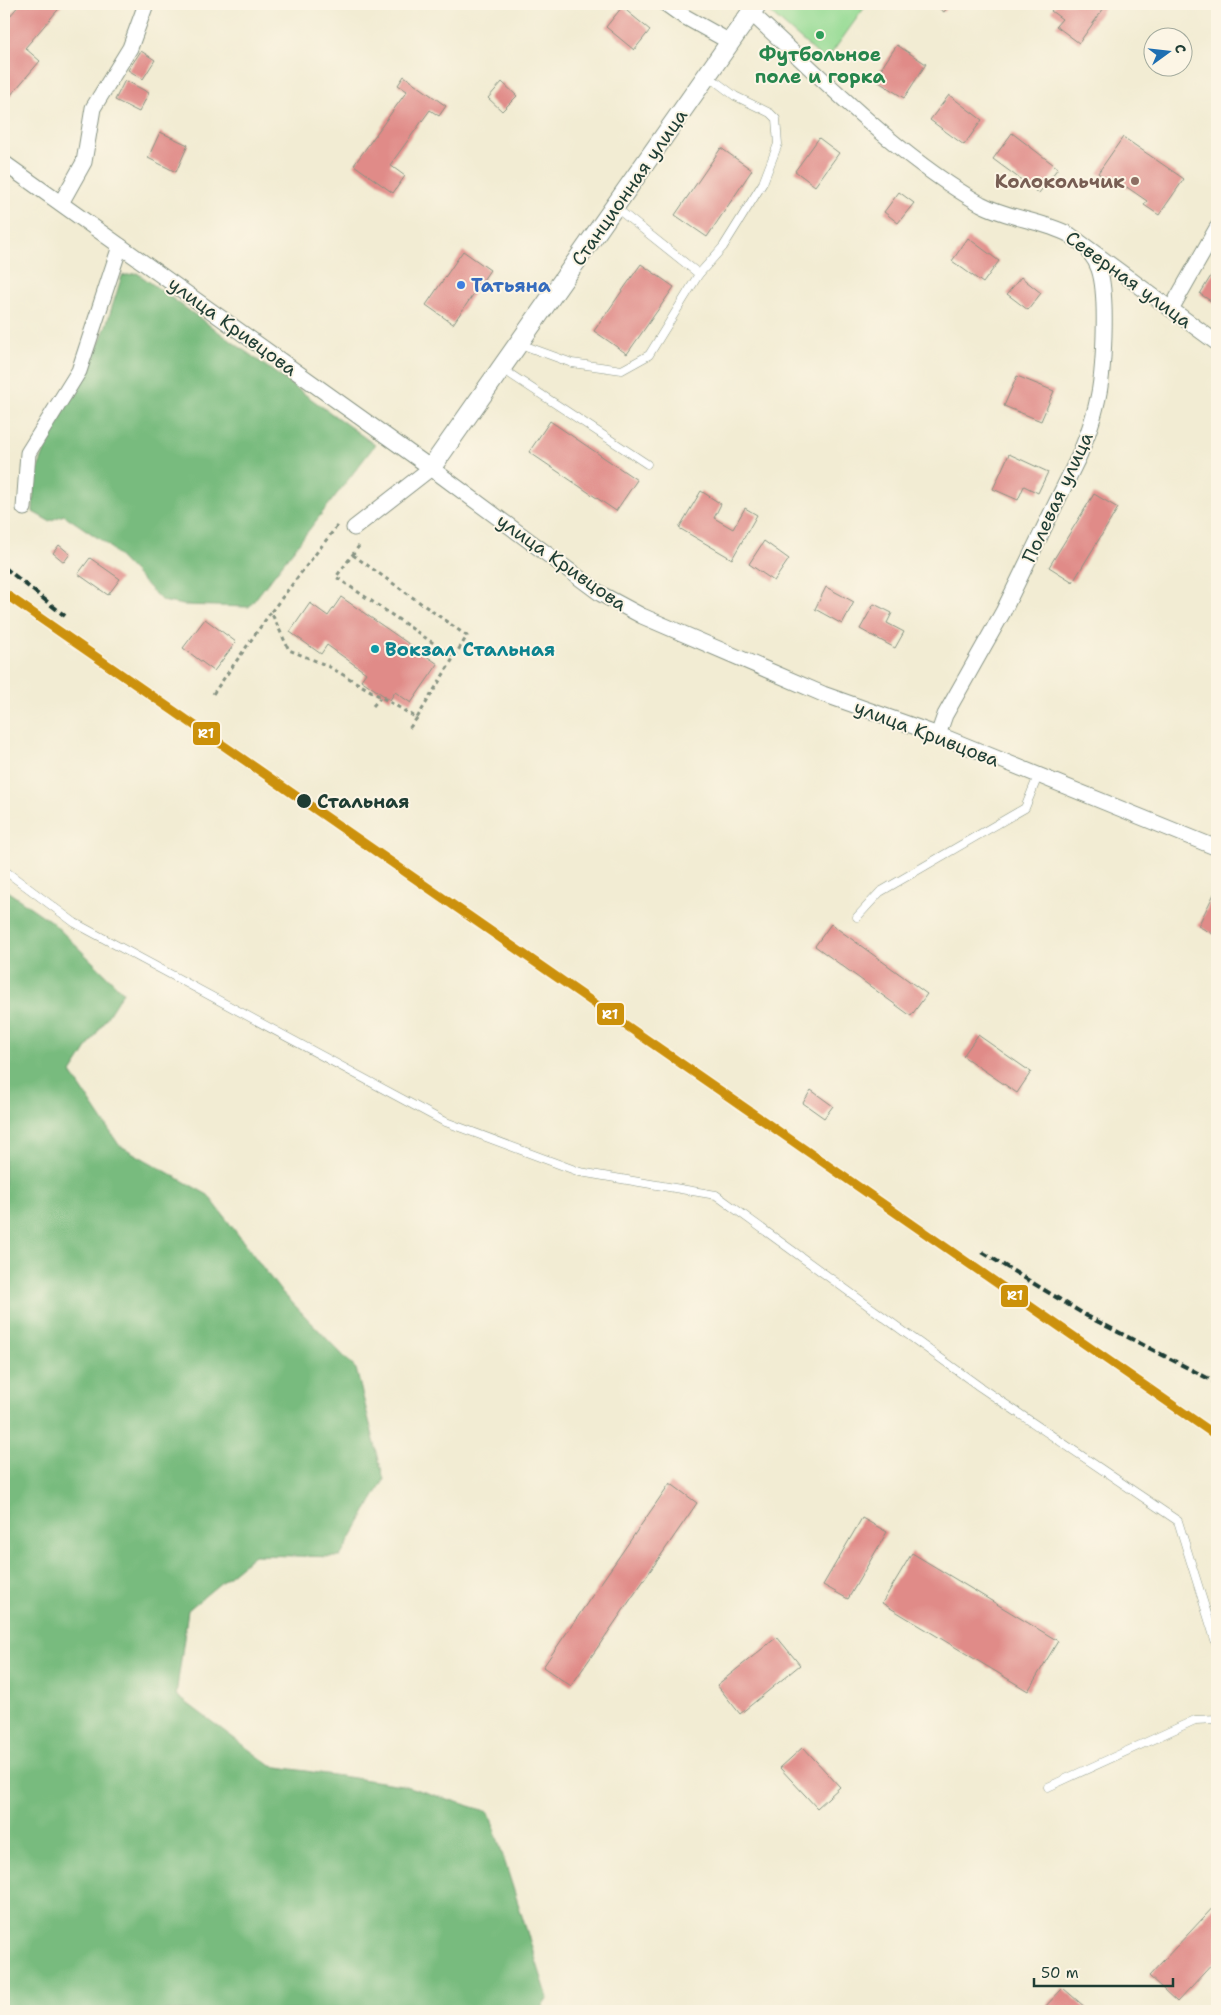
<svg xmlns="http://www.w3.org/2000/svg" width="1221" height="2015" viewBox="0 0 1221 2015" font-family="'Shantell Sans',sans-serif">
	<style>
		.green { fill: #96db94; stroke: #5a8c64 }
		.forest { fill: #78bb7e; stroke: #4c7c59 }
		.building { fill: #e08b88 }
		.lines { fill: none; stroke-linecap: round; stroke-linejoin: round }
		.service-casing { stroke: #889484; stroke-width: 9 }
		.minor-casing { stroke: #889484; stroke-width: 17 }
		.tertiary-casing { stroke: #889484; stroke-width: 21 }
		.path { stroke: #889484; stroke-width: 3; stroke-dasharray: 4 4; stroke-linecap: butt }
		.service { stroke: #fff; stroke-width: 8 }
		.minor { stroke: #fff; stroke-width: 15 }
		.tertiary { stroke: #fff; stroke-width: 19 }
		.rail { stroke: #1f3d34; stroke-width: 4; stroke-dasharray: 8 4; stroke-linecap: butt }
		.rail-1-casing { stroke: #fcf5e5; stroke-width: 12 }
		.rail-1 { stroke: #cc910a; stroke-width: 9 }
		.leisure-dot { fill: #2e9e5b; stroke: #fcf5e5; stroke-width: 2 }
		.education-dot { fill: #8d6e63; stroke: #fcf5e5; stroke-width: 2 }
		.shop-dot { fill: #3f7fe0; stroke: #fcf5e5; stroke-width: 2 }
		.culture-dot { fill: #0f9aa8; stroke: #fcf5e5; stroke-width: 2 }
		.stop-dot { fill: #1f3d34; stroke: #fcf5e5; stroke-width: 2 }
		.labels { text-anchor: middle; stroke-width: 4; stroke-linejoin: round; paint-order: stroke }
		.leisure-label { font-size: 19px; font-weight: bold; fill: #27864d; stroke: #fcf5e5 }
		.education-label { font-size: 19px; font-weight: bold; fill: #785e54; stroke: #fcf5e5; text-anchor: end }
		.street-label { font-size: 19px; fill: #1f3d34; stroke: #fcf5e5 }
		.shop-label { font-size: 19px; font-weight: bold; fill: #366cbe; stroke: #fcf5e5; text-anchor: start }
		.culture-label { font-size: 19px; font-weight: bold; fill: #0d838f; stroke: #fcf5e5; text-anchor: start }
		.stop-label { font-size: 19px; font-weight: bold; fill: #1f3d34; stroke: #fcf5e5; text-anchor: start }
		.line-badge { stroke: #fcf5e5; stroke-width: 2 }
		.badge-label { font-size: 14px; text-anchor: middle; font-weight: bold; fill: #fff }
	</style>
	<rect width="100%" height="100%" fill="#fcf5e5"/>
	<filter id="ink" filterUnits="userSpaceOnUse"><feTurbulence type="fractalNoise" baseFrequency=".02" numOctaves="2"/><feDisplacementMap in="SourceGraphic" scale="10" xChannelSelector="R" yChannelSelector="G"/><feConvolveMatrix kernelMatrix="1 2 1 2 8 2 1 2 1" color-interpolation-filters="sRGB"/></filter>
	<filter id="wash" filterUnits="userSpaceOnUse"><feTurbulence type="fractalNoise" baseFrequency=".0096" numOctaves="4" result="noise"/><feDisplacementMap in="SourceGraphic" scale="20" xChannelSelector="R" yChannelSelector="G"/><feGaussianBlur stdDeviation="1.12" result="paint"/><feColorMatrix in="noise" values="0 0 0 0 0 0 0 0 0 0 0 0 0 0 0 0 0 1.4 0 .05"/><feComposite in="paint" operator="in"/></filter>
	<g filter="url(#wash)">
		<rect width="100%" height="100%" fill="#f2ecd3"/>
		<polygon class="green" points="771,4 867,4 826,61 767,10"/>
		<g class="forest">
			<polygon points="137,273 375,445 249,607 183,605 162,601 107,544 64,515 49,521 33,512 34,479 60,411 89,368 106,326 122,276"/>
			<polygon points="4,889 52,922 123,992 71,1073 119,1145 208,1195 279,1289 356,1369 384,1480 340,1557 254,1555 188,1610 176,1695 271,1766 402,1785 489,1812 548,1998 539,2011 4,2011"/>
		</g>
		<g id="blocks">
			<g class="building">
				<polygon points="20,4 63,4 25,48 40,61 4,103 4,23"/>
				<polygon points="933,4 950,4 944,12"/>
				<polygon points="1056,4 1097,4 1104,8 1079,43 1056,26 1062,19 1051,11"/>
				<polygon points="622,7 650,30 634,50 606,27"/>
				<polygon points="897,45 926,64 904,98 874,79"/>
				<polygon points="141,51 155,60 143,79 128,70"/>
				<polygon points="404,76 446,106 439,116 430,110 390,165 405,176 393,193 354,165 407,91 398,85"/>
				<polygon points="125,80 149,93 139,112 115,100"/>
				<polygon points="502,82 517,96 502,111 488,98"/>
				<polygon points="949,95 982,120 964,145 930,120"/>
				<polygon points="160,132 188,145 176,172 148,158"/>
				<polygon points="1012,133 1058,168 1039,193 993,159"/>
				<polygon points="1123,137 1184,179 1159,215 1144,205 1147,201 1118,181 1115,185 1098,173"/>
				<polygon points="819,138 839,153 815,186 795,171"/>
				<polygon points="721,148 752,170 707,237 675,215"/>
				<polygon points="899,192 914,203 898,223 884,212"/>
				<polygon points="968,238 999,261 983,283 952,261"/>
				<polygon points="463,251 490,270 453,324 426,305"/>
				<polygon points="641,264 674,287 627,354 594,331"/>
				<polygon points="1217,266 1217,305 1200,294"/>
				<polygon points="1021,277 1041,293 1028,310 1007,294"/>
				<polygon points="1017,376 1054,391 1041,421 1004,406"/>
				<polygon points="550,421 637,480 616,511 529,452"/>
				<polygon points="1009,454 1048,472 1038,493 1024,486 1018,500 993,489"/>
				<polygon points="701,491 721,504 714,518 733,529 745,508 757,515 732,559 679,528"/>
				<polygon points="1094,494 1118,508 1073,582 1049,567"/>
				<polygon points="764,541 789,559 774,581 749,564"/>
				<polygon points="59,545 70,554 64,562 53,553"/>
				<polygon points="90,558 120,579 108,595 78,574"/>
				<polygon points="826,587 854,602 842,624 815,609"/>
				<polygon points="341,597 438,664 411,703 395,692 390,700 361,680 366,673 327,645 321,654 290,632 310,603 328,616"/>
				<polygon points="874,604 892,613 887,623 904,632 895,648 860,629"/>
				<polygon points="205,619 236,642 214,671 183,648"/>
				<polygon points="1215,892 1217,894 1217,936 1198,926"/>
				<polygon points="831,924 927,994 911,1016 815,946"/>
				<polygon points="978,1035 1031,1072 1017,1093 963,1056"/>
				<polygon points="811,1090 833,1106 824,1118 803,1103"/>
				<polygon points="670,1483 697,1503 571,1686 543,1667"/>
				<polygon points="862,1518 887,1532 848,1599 823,1585"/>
				<polygon points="912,1553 1058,1641 1028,1691 882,1603"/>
				<polygon points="777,1637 800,1665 740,1714 717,1685"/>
				<polygon points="803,1747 840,1787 817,1808 780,1768"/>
				<polygon points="1217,1903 1217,1959 1177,2002 1149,1976"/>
				<polygon points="1063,1988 1086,2008 1083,2011 1041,2011"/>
			</g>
		</g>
	</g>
	<g filter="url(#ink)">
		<use href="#blocks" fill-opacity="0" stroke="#889484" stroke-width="1"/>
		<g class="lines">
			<defs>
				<g id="service">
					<polyline points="615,207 699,274 723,247 763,183 778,144 776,119 770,113 735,96 707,75"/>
					<polyline points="520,344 572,363 622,370 649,355 699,274"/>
					<polyline points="501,368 647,464"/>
					<polyline points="4,870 75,923 443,1121 580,1172 716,1195 980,1387 1178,1521 1217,1646"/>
					<polyline points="857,917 880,892 1025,808 1038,776"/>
					<polyline points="1048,1787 1195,1720 1217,1719"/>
				</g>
				<g id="minor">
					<polyline points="666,4 680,14 730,42"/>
					<path d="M751,13c73,66 143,141 230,191 28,15 61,16 89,31l147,108"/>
					<polyline points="4,163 431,468 601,594 642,616 823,694 947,738 1217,848"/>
					<polyline points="61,203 84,162 93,108 130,48 146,4"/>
					<polyline points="1171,309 1217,228"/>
					<polyline points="24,508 28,453 79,371 120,246"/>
					<polyline points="354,528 431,468"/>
					<path d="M938,735l7,-20 58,-103 76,-156c7,-17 14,-35 18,-54 7,-27 11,-107 2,-133 -2,-6 -5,-11 -9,-16"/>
				</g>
				<polyline id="tertiary" points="431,468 757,4"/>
			</defs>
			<use href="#service" class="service-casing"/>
			<use href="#minor" class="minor-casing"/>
			<use href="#tertiary" class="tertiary-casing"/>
			<g class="path">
				<polyline points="337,526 271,612 289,650 328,666 417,718 408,730"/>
				<polyline points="359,546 336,577 454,657 417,718"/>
				<polyline points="353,555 467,636 454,657"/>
				<polyline points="213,694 271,612"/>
				<polyline points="373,706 380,698"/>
			</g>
			<use href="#service" class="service"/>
			<use href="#minor" class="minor"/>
			<use href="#tertiary" class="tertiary"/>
			<g class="rail">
				<polyline points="4,567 65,616"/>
				<polyline points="982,1252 1087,1316 1217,1383"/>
			</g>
			<defs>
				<polyline id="rail-1" points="4,593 1217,1436"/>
			</defs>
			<use href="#rail-1" class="rail-1-casing"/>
			<use href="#rail-1" class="rail-1"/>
		</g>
	</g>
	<circle class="leisure-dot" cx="820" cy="35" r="5"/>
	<circle class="education-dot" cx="1135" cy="181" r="5"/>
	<circle class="shop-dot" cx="461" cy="285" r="5"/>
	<circle class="culture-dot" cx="375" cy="649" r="5"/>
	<circle class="stop-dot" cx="304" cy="801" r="8"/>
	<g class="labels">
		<g class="leisure-label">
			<text x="820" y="61">Футбольное<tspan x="820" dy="22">поле и горка</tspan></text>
		</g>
		<g class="education-label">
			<text x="1125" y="188">Колокольчик</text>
		</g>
		<g class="street-label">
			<text transform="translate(629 187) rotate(-55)" y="7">Станционная улица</text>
			<text transform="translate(1129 279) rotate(36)" y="7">Северная улица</text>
			<text transform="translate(233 326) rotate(36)" y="7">улица Кривцова</text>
			<text transform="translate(1057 497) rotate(-65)" y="7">Полевая улица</text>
			<text transform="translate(562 562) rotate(35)" y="7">улица Кривцова</text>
			<text transform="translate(927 733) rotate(21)" y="7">улица Кривцова</text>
		</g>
		<g class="shop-label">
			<text x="471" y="292">Татьяна</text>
		</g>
		<g class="culture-label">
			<text x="385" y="656">Вокзал Стальная</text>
		</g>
		<g class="stop-label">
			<text x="317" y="808">Стальная</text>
		</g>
	</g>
	<g class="line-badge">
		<rect x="192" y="721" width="29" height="25" rx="5" fill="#cc910a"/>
		<rect x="596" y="1002" width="29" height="24" rx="5" fill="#cc910a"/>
		<rect x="1000" y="1284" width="29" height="24" rx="5" fill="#cc910a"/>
	</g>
	<g class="badge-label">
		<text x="206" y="738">R1</text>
		<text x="610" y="1019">R1</text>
		<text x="1015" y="1300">R1</text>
	</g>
	<rect width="1221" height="2015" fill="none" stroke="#fcf5e5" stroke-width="20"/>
	<g transform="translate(1168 52) rotate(75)"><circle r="24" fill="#fcf5e5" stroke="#a4ab9e"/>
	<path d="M0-4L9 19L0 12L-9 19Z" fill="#1f6fb2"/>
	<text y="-8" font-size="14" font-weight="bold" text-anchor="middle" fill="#1f3d34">С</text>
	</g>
	<path d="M1034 1978v8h139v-8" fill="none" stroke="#1f3d34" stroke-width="2.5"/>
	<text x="1041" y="1978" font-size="15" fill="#1f3d34" stroke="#fcf5e5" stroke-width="4" paint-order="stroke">50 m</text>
</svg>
